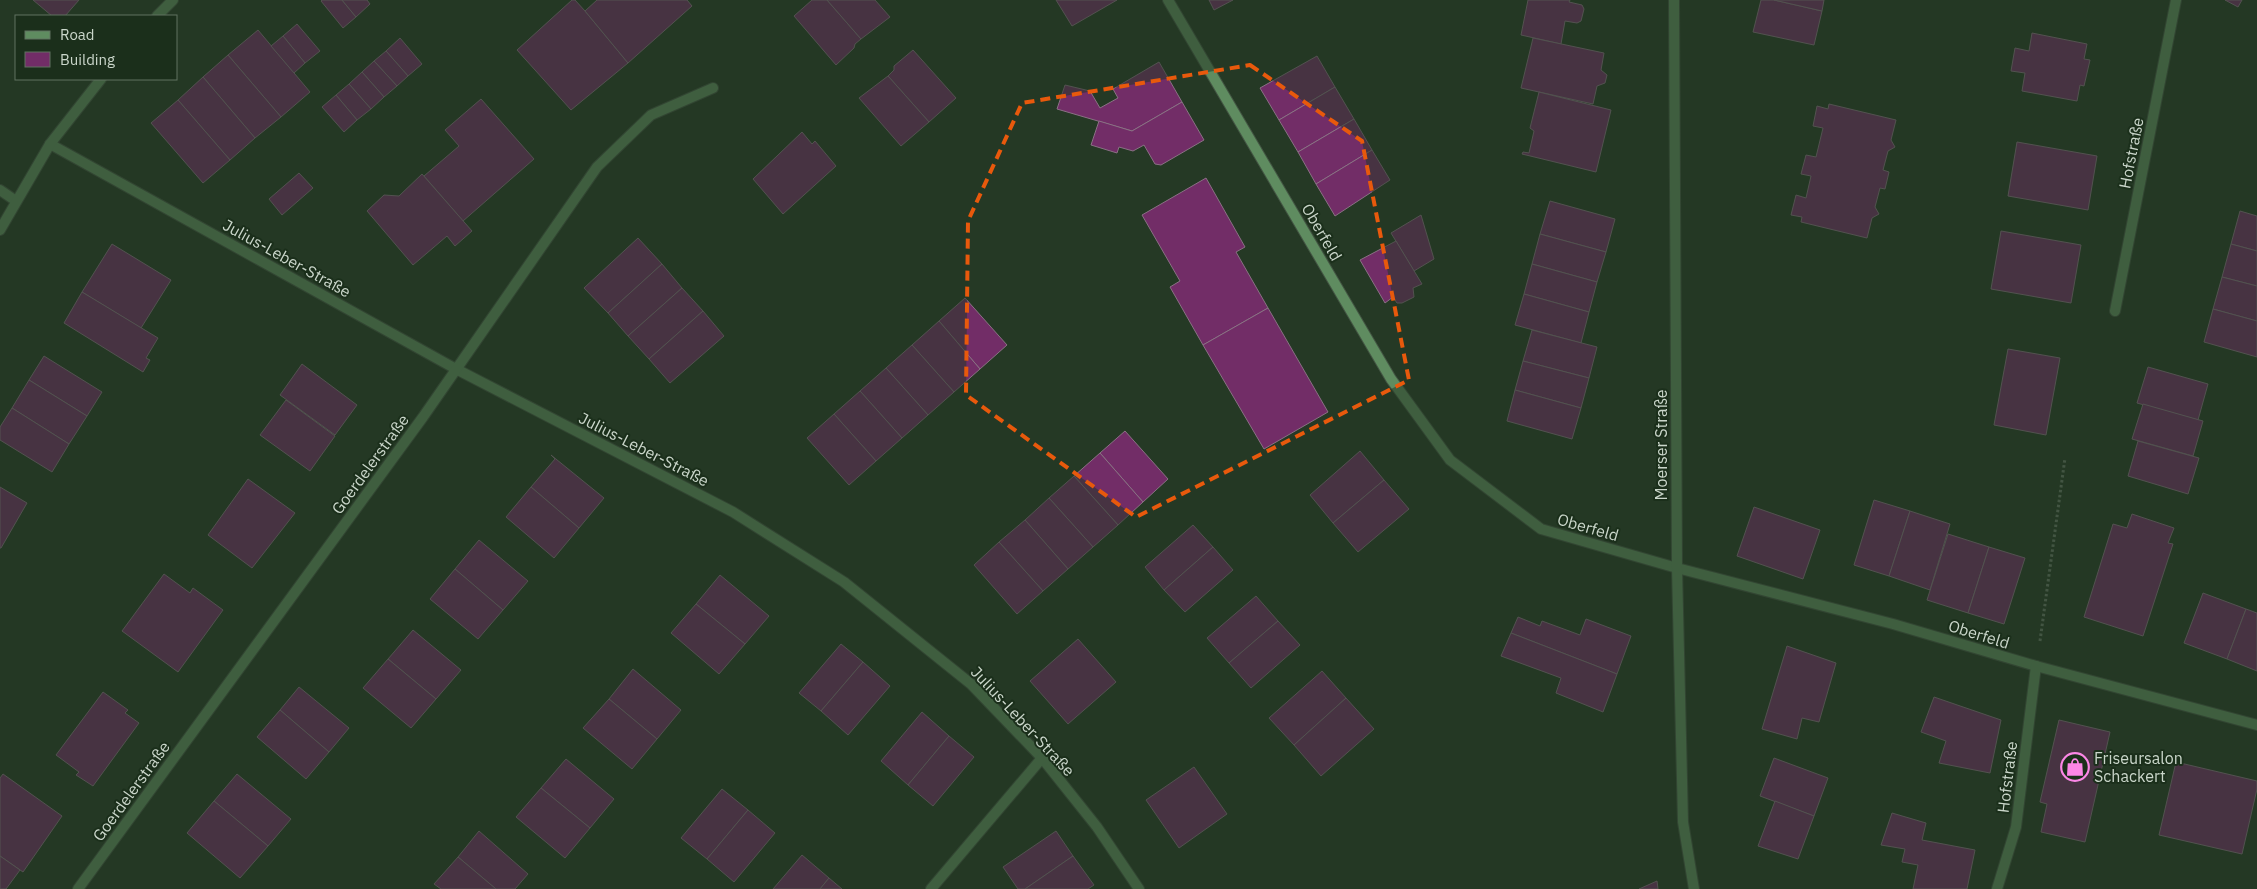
<svg xmlns="http://www.w3.org/2000/svg" width="2257" height="889" viewBox="0 0 2257 889" font-family="'IBM Plex Sans',sans-serif">
	<style>
		.building { fill: #722d67; stroke: #8a7184 }
		.lines { fill: none; stroke-linecap: round; stroke-linejoin: round }
		.minor-casing { stroke: #435543; stroke-width: 12 }
		.tertiary-casing { stroke: #435543; stroke-width: 12 }
		.path { stroke: #687968; stroke-width: 3; stroke-dasharray: 2.5 2.5; stroke-linecap: butt }
		.minor { stroke: #5f8c60; stroke-width: 10 }
		.tertiary { stroke: #5f8c60; stroke-width: 10 }
		.marked { fill: none; stroke: #e8590c; stroke-width: 4; stroke-dasharray: 10 6; stroke-linejoin: round }
		.labels { text-anchor: middle; stroke-width: 4; stroke-linejoin: round; paint-order: stroke }
		.street-label { font-size: 16px; fill: #cad6ca; stroke: #1b2f1b }
		.poi-label { font-size: 16px; fill: #cad6ca; stroke: #1b2f1b; text-anchor: start }
	</style>
	<rect width="100%" height="100%" fill="#253925"/>
	<g class="building">
		<polygon points="33,0 79,0 65,16 52,16"/>
		<polygon points="322,0 342,0 356,17 343,28 321,1"/>
		<polygon points="342,0 367,0 370,4 356,17"/>
		<polygon points="572,0 575,0 585,11 628,63 571,110 517,50"/>
		<polygon points="597,0 687,0 692,6 628,63 585,11"/>
		<polygon points="812,0 827,0 861,39 855,44 854,48 836,65 794,16"/>
		<polygon points="827,0 875,0 890,17 861,39"/>
		<polygon points="1056,0 1117,0 1072,26"/>
		<polygon points="1209,0 1233,0 1214,10"/>
		<polygon points="1528,0 1570,0 1569,2 1582,5 1584,9 1581,21 1577,23 1565,21 1561,44 1521,35"/>
		<polygon points="1761,0 1774,0 1822,11 1814,45 1753,32"/>
		<polygon points="1774,0 1824,0 1822,11"/>
		<polygon points="2225,0 2242,0 2238,7"/>
		<polygon points="297,24 320,51 305,63 283,36"/>
		<polygon points="258,30 310,92 281,117 228,55"/>
		<polygon points="2032,33 2087,44 2084,59 2090,60 2084,86 2080,85 2077,101 2022,91 2025,73 2011,71 2015,48 2029,51"/>
		<polygon points="283,36 305,63 294,73 271,46"/>
		<polygon points="400,38 422,64 408,76 386,51"/>
		<polygon points="1533,38 1604,53 1601,70 1607,75 1605,83 1597,86 1593,104 1521,88"/>
		<polygon points="913,50 956,98 929,122 888,76 894,70 894,66"/>
		<polygon points="386,51 408,76 397,86 374,61"/>
		<polygon points="228,55 281,117 255,138 203,77"/>
		<polygon points="1317,56 1335,87 1279,120 1260,88"/>
		<polygon points="374,61 397,86 384,97 362,72"/>
		<polygon points="1159,62 1182,102 1132,131 1057,109 1065,85 1090,91 1100,108 1118,98 1113,89"/>
		<polygon points="362,72 384,97 371,109 349,84"/>
		<polygon points="888,76 929,122 901,146 859,98"/>
		<polygon points="203,77 255,138 230,160 178,100"/>
		<polygon points="349,84 371,109 357,120 336,95"/>
		<polygon points="1335,87 1354,119 1298,152 1279,120"/>
		<polygon points="1539,92 1611,110 1596,172 1522,154 1523,152 1529,153 1534,131 1530,128"/>
		<polygon points="336,95 357,120 344,132 322,107"/>
		<polygon points="481,99 534,159 463,221 424,176 459,146 445,130"/>
		<polygon points="178,100 230,160 203,183 151,123"/>
		<polygon points="1182,102 1204,140 1161,165 1155,164 1144,145 1133,151 1119,147 1117,153 1091,145 1099,121 1132,131"/>
		<polygon points="1829,104 1896,120 1891,140 1895,147 1888,151 1883,170 1889,172 1885,189 1880,188 1875,207 1879,214 1872,218 1867,238 1801,222 1802,217 1791,215 1796,195 1806,198 1811,176 1801,174 1806,155 1816,157 1823,128 1813,126 1817,106 1828,109"/>
		<polygon points="1354,119 1372,150 1316,184 1298,152"/>
		<polygon points="802,132 812,144 815,141 836,166 783,214 753,179"/>
		<polygon points="2017,142 2097,156 2088,210 2008,196"/>
		<polygon points="1372,150 1390,180 1335,216 1316,184"/>
		<polygon points="299,173 313,188 282,215 269,199"/>
		<polygon points="422,174 472,231 455,246 447,236 413,265 367,211 384,195 399,196"/>
		<polygon points="1206,178 1245,247 1236,252 1268,308 1203,345 1170,287 1180,281 1142,215"/>
		<polygon points="1550,201 1615,219 1606,252 1540,234"/>
		<polygon points="2240,211 2257,216 2257,251 2231,244"/>
		<polygon points="1421,215 1434,259 1414,271 1391,233"/>
		<polygon points="2001,231 2081,245 2071,303 1991,289"/>
		<polygon points="1540,234 1606,252 1597,282 1532,264"/>
		<polygon points="638,238 662,264 608,313 584,288"/>
		<polygon points="1396,241 1422,284 1413,288 1414,297 1402,303 1397,303 1393,297 1385,303 1360,260"/>
		<polygon points="112,244 171,280 141,328 82,292"/>
		<polygon points="2231,244 2257,251 2257,286 2222,277"/>
		<polygon points="662,264 682,288 628,336 608,313"/>
		<polygon points="1532,264 1597,282 1589,312 1524,294"/>
		<polygon points="2222,277 2257,286 2257,321 2213,309"/>
		<polygon points="682,288 703,311 649,359 628,336"/>
		<polygon points="82,292 158,338 146,358 150,360 143,372 64,323"/>
		<polygon points="1524,294 1589,312 1581,343 1515,325"/>
		<polygon points="965,298 1007,345 980,369 939,321"/>
		<polygon points="1268,308 1328,412 1264,449 1203,345"/>
		<polygon points="2213,309 2257,321 2257,357 2204,342"/>
		<polygon points="703,311 724,336 670,383 649,359"/>
		<polygon points="939,321 980,369 954,392 912,345"/>
		<polygon points="1532,330 1597,347 1589,378 1523,361"/>
		<polygon points="912,345 954,392 928,415 886,368"/>
		<polygon points="2008,349 2060,358 2046,435 1994,425"/>
		<polygon points="44,356 102,392 87,416 29,380"/>
		<polygon points="1523,361 1589,378 1581,408 1515,390"/>
		<polygon points="302,364 357,405 335,435 280,395"/>
		<polygon points="2148,367 2208,384 2198,420 2137,403"/>
		<polygon points="886,368 928,415 902,438 860,391"/>
		<polygon points="29,380 87,416 69,444 12,408"/>
		<polygon points="1515,390 1581,408 1572,439 1507,421"/>
		<polygon points="860,391 902,438 876,461 834,414"/>
		<polygon points="286,400 335,436 310,471 260,435"/>
		<polygon points="2143,404 2203,421 2193,456 2132,439"/>
		<polygon points="12,408 69,444 52,472 0,440 0,427"/>
		<polygon points="834,414 876,461 849,485 807,438"/>
		<polygon points="1125,431 1168,479 1143,502 1100,453"/>
		<polygon points="2138,441 2199,458 2188,494 2128,476"/>
		<polygon points="1360,451 1384,480 1333,523 1310,495"/>
		<polygon points="1100,453 1143,502 1118,525 1074,476"/>
		<polygon points="551,455 604,498 579,528 531,487 555,459"/>
		<polygon points="1074,476 1118,525 1093,547 1049,498"/>
		<polygon points="248,479 295,513 252,568 208,535"/>
		<polygon points="1384,480 1409,509 1358,552 1333,523"/>
		<polygon points="0,487 27,503 1,548 0,548"/>
		<polygon points="531,487 579,528 554,558 506,517"/>
		<polygon points="1049,498 1093,547 1068,569 1025,520"/>
		<polygon points="1874,500 1910,511 1889,576 1854,565"/>
		<polygon points="1754,507 1820,530 1803,579 1737,556"/>
		<polygon points="1910,511 1950,524 1930,590 1889,576"/>
		<polygon points="2132,514 2174,528 2168,543 2173,544 2143,636 2084,617 2113,524 2127,528"/>
		<polygon points="1025,520 1068,569 1043,591 999,542"/>
		<polygon points="1193,525 1213,547 1164,590 1145,567"/>
		<polygon points="1948,534 1989,547 1968,613 1927,600"/>
		<polygon points="479,540 528,581 503,610 455,569"/>
		<polygon points="999,542 1043,591 1017,614 974,565"/>
		<polygon points="1213,547 1233,570 1185,612 1164,590"/>
		<polygon points="1989,547 2025,558 2004,624 1968,613"/>
		<polygon points="455,569 503,610 478,639 430,599"/>
		<polygon points="164,574 190,593 193,588 223,610 178,672 122,631"/>
		<polygon points="720,575 769,616 745,644 696,604"/>
		<polygon points="2203,593 2246,609 2227,659 2184,643"/>
		<polygon points="1256,596 1278,621 1229,663 1207,638"/>
		<polygon points="696,604 745,644 719,674 671,633"/>
		<polygon points="2246,609 2257,613 2257,671 2227,659"/>
		<polygon points="1518,617 1540,626 1542,621 1580,635 1586,619 1631,636 1617,674 1511,633"/>
		<polygon points="1278,621 1300,645 1251,688 1229,663"/>
		<polygon points="413,630 461,670 436,699 388,659"/>
		<polygon points="1511,633 1617,674 1603,712 1556,693 1561,678 1501,656"/>
		<polygon points="1078,639 1116,682 1068,724 1030,681"/>
		<polygon points="841,644 863,662 821,711 799,693"/>
		<polygon points="1787,646 1836,663 1819,722 1802,718 1797,739 1762,729"/>
		<polygon points="388,659 436,699 411,728 363,688"/>
		<polygon points="863,662 890,686 848,735 821,711"/>
		<polygon points="633,669 681,710 657,739 609,699"/>
		<polygon points="1322,671 1346,698 1294,745 1269,718"/>
		<polygon points="299,687 349,728 329,752 280,710"/>
		<polygon points="103,692 128,710 125,713 139,723 93,786 76,775 79,772 56,755"/>
		<polygon points="1934,697 2001,720 1990,773 1939,763 1946,741 1921,732"/>
		<polygon points="1346,698 1374,729 1321,776 1294,745"/>
		<polygon points="609,699 657,739 632,769 583,728"/>
		<polygon points="280,710 329,752 306,779 257,737"/>
		<polygon points="922,712 949,736 908,785 881,761"/>
		<polygon points="2059,720 2110,732 2085,842 2041,832 2047,804 2040,802"/>
		<polygon points="949,736 974,757 933,806 908,785"/>
		<polygon points="1774,758 1828,778 1814,816 1760,796"/>
		<polygon points="566,759 614,799 590,828 541,788"/>
		<polygon points="2176,762 2257,781 2257,789 2242,854 2159,835"/>
		<polygon points="1194,767 1227,814 1179,848 1146,800"/>
		<polygon points="3,774 62,816 23,872 0,856 0,778"/>
		<polygon points="237,774 291,819 268,846 214,801"/>
		<polygon points="541,788 590,828 565,858 516,817"/>
		<polygon points="722,789 748,810 707,859 681,838"/>
		<polygon points="214,801 268,846 240,878 187,833"/>
		<polygon points="1775,801 1814,816 1798,859 1758,846"/>
		<polygon points="748,810 775,833 734,882 707,859"/>
		<polygon points="1892,813 1926,823 1922,840 1975,850 1967,889 1913,889 1918,865 1902,862 1905,849 1881,845"/>
		<polygon points="479,831 528,874 515,889 496,889 458,857"/>
		<polygon points="1056,831 1073,856 1025,889 1018,889 1003,867"/>
		<polygon points="802,855 829,878 820,889 773,889"/>
		<polygon points="0,856 20,870 6,889 0,889"/>
		<polygon points="1073,856 1094,885 1088,889 1025,889"/>
		<polygon points="458,857 496,889 441,889 434,884"/>
		<polygon points="829,878 842,889 820,889"/>
		<polygon points="1657,881 1658,889 1639,889"/>
	</g>
	<g class="lines">
		<defs>
			<g id="minor">
				<polyline points="1168,0 1391,379 1450,460 1541,529 1677,568 1893,624 2036,666 2257,725"/>
				<polyline points="50,144 456,369 733,512 844,582 971,684 1042,758 1097,827 1139,889"/>
				<polyline points="0,190 16,201"/>
				<polyline points="2115,311 2176,0"/>
				<polyline points="78,889 423,417 597,167 651,115 713,88"/>
				<polyline points="931,889 1042,758"/>
				<polyline points="1997,889 2016,827 2036,666"/>
			</g>
			<g id="tertiary">
				<polyline points="1674,0 1677,568 1683,822 1694,889"/>
				<polyline points="157,16 173,0"/>
				<polyline points="0,230 50,144 101,79"/>
			</g>
		</defs>
		<use href="#minor" class="minor-casing"/>
		<use href="#tertiary" class="tertiary-casing"/>
		<polyline class="path" points="2040,641 2065,458"/>
		<use href="#minor" class="minor"/>
		<use href="#tertiary" class="tertiary"/>
	</g>
	<path d="M0 0H2257V889H0ZM1250,65l112,76 47,239 -273,137 -170,-122 2,-174 54,-118z" fill="#253925" fill-opacity=".55" fill-rule="evenodd"/>
	<path class="marked" d="M1250,65l112,76 47,239 -273,137 -170,-122 2,-174 54,-118z"/>
	<defs>
		<symbol id="shop-ring" viewBox="-11 -11 22 22"><circle r="9.5" fill="#1b2f1b" stroke="#fb87e6" stroke-width="1.5"/><path d="M-5-2.5h2.3a2.7 3.5 0 0 1 5.4 0H5L5.5 6h-11ZM-1.5-2.5h3a1.5 2.3 0 0 0-3 0Z" fill="#fb87e6"/></symbol>
	</defs>
	<g fill-rule="evenodd">
		<use href="#shop-ring" x="2059" y="751" width="32" height="32"/>
	</g>
	<g class="labels">
		<g class="street-label">
			<text transform="translate(2131 153) rotate(-79)" y="6">Hofstraße</text>
			<text transform="translate(1322 232) rotate(60)" y="6">Oberfeld</text>
			<text transform="translate(287 258) rotate(29)" y="6">Julius-Leber-Straße</text>
			<text transform="translate(1661 445) rotate(-90)" y="6">Moerser Straße</text>
			<text transform="translate(644 449) rotate(27)" y="6">Julius-Leber-Straße</text>
			<text transform="translate(370 464) rotate(-54)" y="6">Goerdelerstraße</text>
			<text transform="translate(1588 527) rotate(16)" y="6">Oberfeld</text>
			<text transform="translate(1979 634) rotate(17)" y="6">Oberfeld</text>
			<text transform="translate(1023 721) rotate(47)" y="6">Julius-Leber-Straße</text>
			<text transform="translate(2007 777) rotate(-83)" y="6">Hofstraße</text>
			<text transform="translate(131 791) rotate(-54)" y="6">Goerdelerstraße</text>
		</g>
		<g class="poi-label">
			<text x="2094" y="764">Friseursalon<tspan x="2094" dy="18">Schackert</tspan></text>
		</g>
	</g>
	<rect x="15" y="15" width="162" height="65" fill="#1b2f1b" stroke="#617261"/>
	<rect x="25" y="31" width="25" height="8" fill="#5f8c60" stroke="#617261"/>
	<text x="60" y="40" font-size="15" fill="#cad6ca">Road</text>
	<rect x="25" y="52" width="25" height="15" fill="#722d67" stroke="#617261"/>
	<text x="60" y="65" font-size="15" fill="#cad6ca">Building</text>
</svg>
